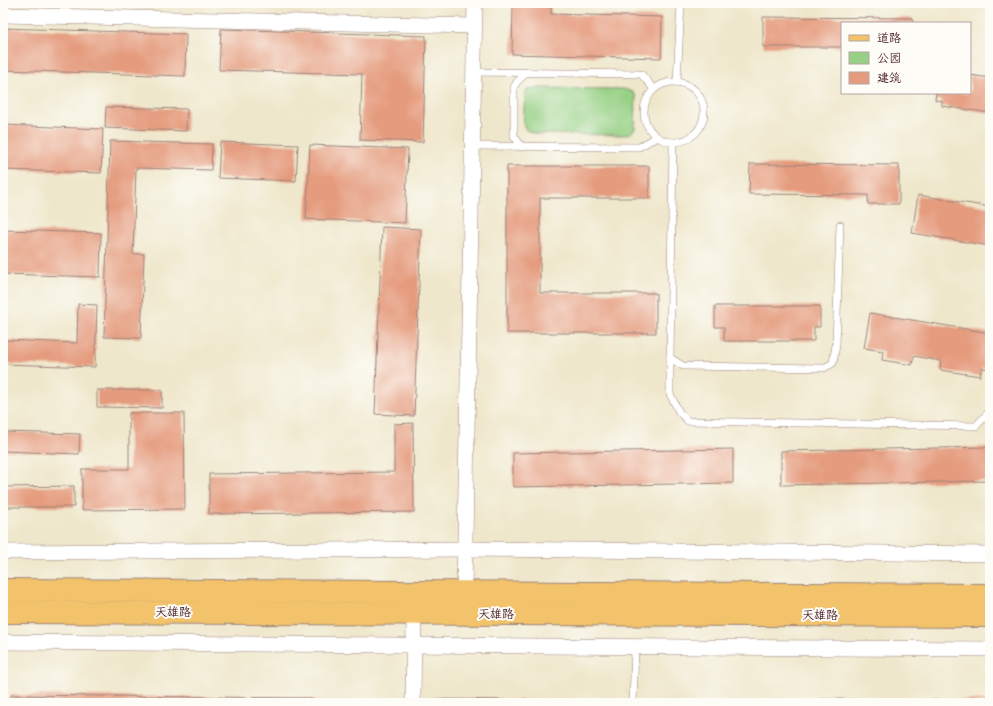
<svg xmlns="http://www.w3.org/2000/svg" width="993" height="706" viewBox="0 0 993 706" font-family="Mali,'LXGW WenKai TC',sans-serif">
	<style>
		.green { fill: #95d084; stroke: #707858 }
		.building { fill: #e59b7e }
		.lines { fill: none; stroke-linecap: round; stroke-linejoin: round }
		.service-casing { stroke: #9c837b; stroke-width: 8 }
		.minor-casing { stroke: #9c837b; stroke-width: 16 }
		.primary-casing { stroke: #9c837b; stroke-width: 24 }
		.service { stroke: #fff; stroke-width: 7 }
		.minor { stroke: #fff; stroke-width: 15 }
		.primary { stroke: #f2c36a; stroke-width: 22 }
		.labels { text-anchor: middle; stroke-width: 4; stroke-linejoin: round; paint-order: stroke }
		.street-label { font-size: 12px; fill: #4a1f2b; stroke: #fdfcf7 }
	</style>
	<rect width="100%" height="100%" fill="#fdfcf7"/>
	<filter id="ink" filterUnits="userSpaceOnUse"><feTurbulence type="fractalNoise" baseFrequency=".025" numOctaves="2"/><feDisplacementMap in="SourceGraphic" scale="8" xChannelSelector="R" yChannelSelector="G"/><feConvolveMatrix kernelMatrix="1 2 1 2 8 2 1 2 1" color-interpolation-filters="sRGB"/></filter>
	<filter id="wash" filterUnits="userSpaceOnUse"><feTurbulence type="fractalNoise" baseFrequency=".012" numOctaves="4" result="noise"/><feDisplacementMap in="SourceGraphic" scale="16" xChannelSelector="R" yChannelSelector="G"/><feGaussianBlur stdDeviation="0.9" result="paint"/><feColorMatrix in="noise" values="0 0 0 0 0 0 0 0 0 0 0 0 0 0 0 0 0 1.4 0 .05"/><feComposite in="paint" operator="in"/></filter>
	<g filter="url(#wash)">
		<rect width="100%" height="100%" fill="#efe7cb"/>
		<polygon class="green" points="537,88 624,89 633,92 636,97 635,129 631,133 623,135 536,134 526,130 523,124 525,93 527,89"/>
		<g id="blocks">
			<g class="building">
				<polygon points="513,3 551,3 551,14 662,17 661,58 512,54"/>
				<polygon points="763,17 913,18 913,23 842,23 842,47 763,47"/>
				<polygon points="3,28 186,34 185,76 3,70"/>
				<polygon points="221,29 426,36 423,142 360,140 362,74 219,70"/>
				<polygon points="970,75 990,78 990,113 942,106 942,101 935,100 936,93 970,93"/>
				<polygon points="106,107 187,109 186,131 105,128"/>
				<polygon points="3,125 103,129 101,173 3,170"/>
				<polygon points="110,141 212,144 211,170 136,168 133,254 144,254 141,338 104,337"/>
				<polygon points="220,142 298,145 296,181 218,178"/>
				<polygon points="310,145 408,149 405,223 306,219"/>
				<polygon points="750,164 899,165 899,204 868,204 868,195 749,194"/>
				<polygon points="507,166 649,166 649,198 540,198 540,293 656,293 656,333 507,333"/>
				<polygon points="918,195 990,207 990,246 912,233"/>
				<polygon points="382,227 421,229 414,416 375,414"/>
				<polygon points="3,230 101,233 100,277 3,274"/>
				<polygon points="78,304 97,305 95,367 3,364 3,340 77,343"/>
				<polygon points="715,306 820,306 820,327 814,327 814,341 724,341 724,327 715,327"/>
				<polygon points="870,313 990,333 990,369 982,368 980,376 940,370 941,361 914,356 912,365 882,360 883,351 864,348"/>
				<polygon points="97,390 162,390 162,408 97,407"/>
				<polygon points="129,413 184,413 185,509 82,510 82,469 129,469"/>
				<polygon points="413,423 414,512 209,514 209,474 394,472 394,424"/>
				<polygon points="3,432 80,434 79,454 3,451"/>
				<polygon points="990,447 990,481 781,485 781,451"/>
				<polygon points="733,449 733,483 513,487 513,453"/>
				<polygon points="74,486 74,507 3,507 3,487"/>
				<polygon points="11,695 306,698 329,703 11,703"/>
				<polygon points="434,699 613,701 613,703 434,703"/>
				<polygon points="820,699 990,700 990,703 820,703"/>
			</g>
		</g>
	</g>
	<g filter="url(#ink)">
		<use href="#blocks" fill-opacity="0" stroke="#9c837b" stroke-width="1"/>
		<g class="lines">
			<defs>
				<g id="service">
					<polyline points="473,72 641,74 654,89"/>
					<circle cx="674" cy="112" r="30"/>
					<polyline points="677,82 681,3"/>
					<polyline points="673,142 670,358 670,394 679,412 688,421 976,426 990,411"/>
					<polyline points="472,146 639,147 657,137"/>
					<polyline points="522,147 514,136 514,87 517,82 526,73"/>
					<polyline points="670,358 683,366 824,368 833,363 836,345 840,225"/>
					<polyline points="633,703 635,648"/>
				</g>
				<g id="minor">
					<polyline points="3,15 474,26"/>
					<polyline points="3,552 465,549 990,554"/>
					<polyline points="464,593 475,3"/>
					<path d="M3,642c329,2 658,6 987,7"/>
					<polyline points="413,703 414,614"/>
				</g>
				<g id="primary">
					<polyline points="3,590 990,595"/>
					<polyline points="3,612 990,616"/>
				</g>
			</defs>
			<use href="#service" class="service-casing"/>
			<use href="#minor" class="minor-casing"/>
			<use href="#primary" class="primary-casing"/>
			<use href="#service" class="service"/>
			<use href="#minor" class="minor"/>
			<use href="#primary" class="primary"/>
		</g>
	</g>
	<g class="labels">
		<g class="street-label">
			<text x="173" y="616">天雄路</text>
			<text x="496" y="618">天雄路</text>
			<text x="820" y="619">天雄路</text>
		</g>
	</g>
	<rect width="993" height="706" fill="none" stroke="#fdfcf7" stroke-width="16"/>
	<rect x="841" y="22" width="130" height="72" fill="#fdfcf7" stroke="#b5a4a5"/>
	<rect x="849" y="35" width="20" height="6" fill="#f2c36a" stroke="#b5a4a5"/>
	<text x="877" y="42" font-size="12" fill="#4a1f2b">道路</text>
	<rect x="849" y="52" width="20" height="12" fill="#95d084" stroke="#b5a4a5"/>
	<text x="877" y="62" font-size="12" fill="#4a1f2b">公园</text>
	<rect x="849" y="72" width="20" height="12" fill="#e59b7e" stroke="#b5a4a5"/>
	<text x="877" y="82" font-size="12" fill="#4a1f2b">建筑</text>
</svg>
